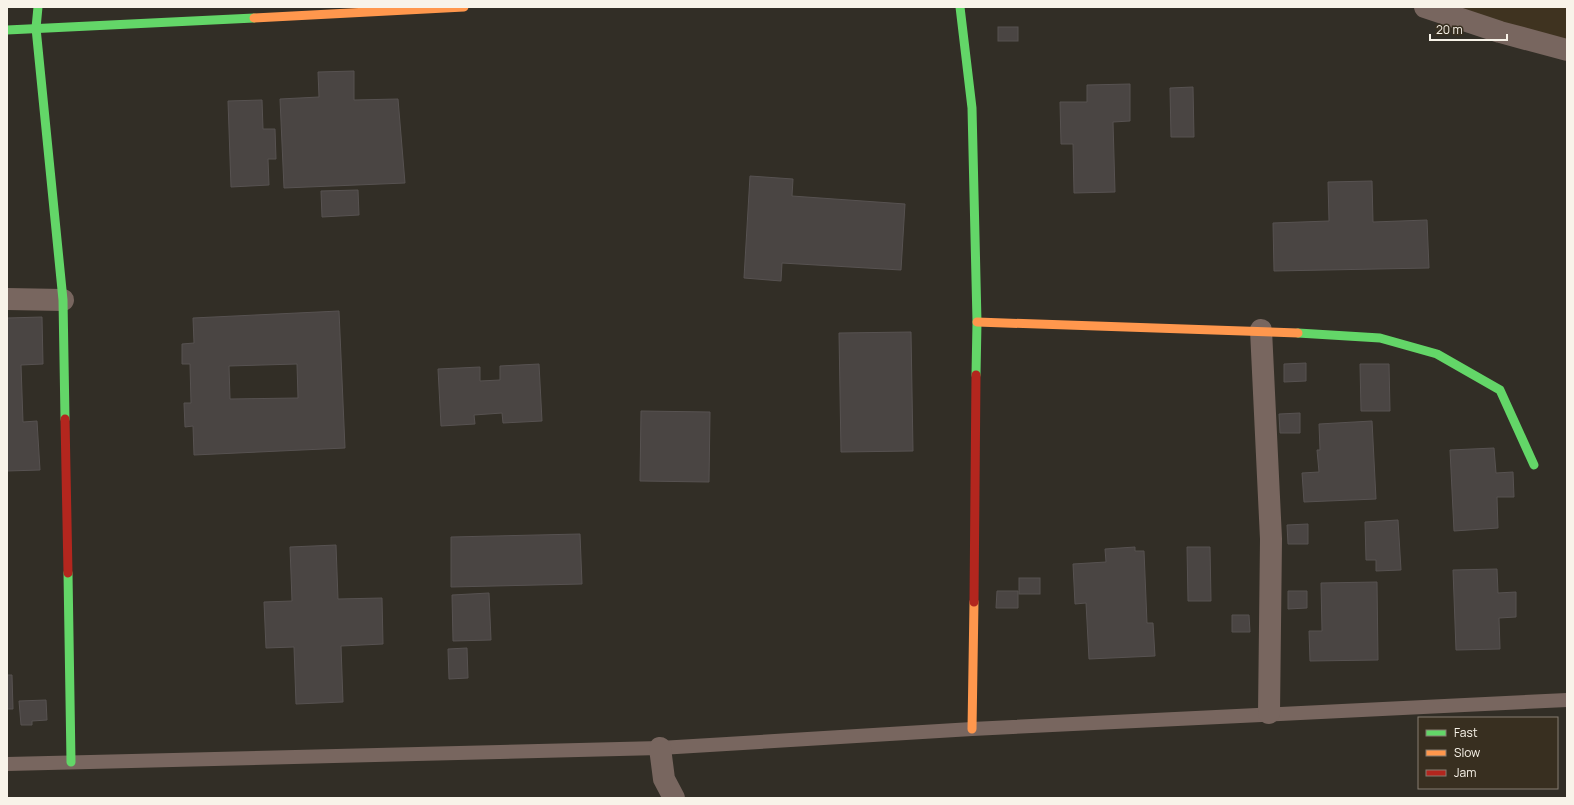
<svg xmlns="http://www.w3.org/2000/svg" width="1574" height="805" viewBox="0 0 1574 805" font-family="Manrope,sans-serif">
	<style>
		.built { fill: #3f3320 }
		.building { fill: #4a4543; stroke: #575251; fill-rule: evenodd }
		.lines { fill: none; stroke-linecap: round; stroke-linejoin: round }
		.lane { stroke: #78665f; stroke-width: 14 }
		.street { stroke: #78665f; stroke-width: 22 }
		.fast { stroke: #63d668; stroke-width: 9 }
		.slow { stroke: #ff974d; stroke-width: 9 }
		.jam { stroke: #b3261e; stroke-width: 9 }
	</style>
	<rect width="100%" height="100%" fill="#322e26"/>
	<polygon class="built" points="1426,7 1567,7 1567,52"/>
	<g class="building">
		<rect x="998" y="27" width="20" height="14"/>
		<polygon points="354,71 354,100 398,99 405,183 284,188 280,99 319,97 318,72"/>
		<polygon points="1130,84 1130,121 1113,122 1115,192 1074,193 1073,144 1061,144 1060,102 1087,102 1087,85"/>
		<polygon points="1193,87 1194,137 1171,137 1170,88"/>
		<polygon points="262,100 263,129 275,129 276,159 268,159 269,185 231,187 228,101"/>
		<polygon points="750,176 793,179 792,196 905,204 901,270 782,263 781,281 744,278"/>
		<polygon points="1372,181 1373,222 1427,220 1429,268 1274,271 1273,223 1329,221 1328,182"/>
		<polygon points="358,190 359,215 322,217 321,191"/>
		<path d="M339,311l6,137 -151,7 -1,-29 -8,1 -1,-24h7l-1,-39h-8v-20l12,-1 -1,-25zM297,364l1,34 -68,1 -1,-33z"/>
		<polygon points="42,317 43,364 21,365 23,422 37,421 40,470 7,471 7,318"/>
		<polygon points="911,332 913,451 841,452 839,333"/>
		<polygon points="1306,363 1306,381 1284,382 1284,364"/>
		<polygon points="539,364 542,421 503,423 502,413 474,415 475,424 441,426 438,369 480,367 480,381 500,380 500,366"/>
		<polygon points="1360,364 1389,364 1390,411 1361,411"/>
		<polygon points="641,411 710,412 709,482 640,481"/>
		<polygon points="1300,413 1300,433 1280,433 1279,414"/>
		<polygon points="1372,421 1376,499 1304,502 1302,473 1319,472 1317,450 1320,450 1319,424"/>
		<polygon points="1494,448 1496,473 1513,472 1514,497 1497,497 1498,528 1454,531 1450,450"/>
		<polygon points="1398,520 1401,570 1376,571 1376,560 1366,560 1365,522"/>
		<polygon points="1308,524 1308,544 1288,544 1287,525"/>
		<polygon points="580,534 582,584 451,587 451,537"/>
		<polygon points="336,545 338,599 382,598 383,644 341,646 343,702 296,704 294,647 266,648 264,602 292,601 290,547"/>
		<polygon points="1135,547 1135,551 1144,551 1147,623 1153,623 1155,656 1089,659 1086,603 1075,604 1073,564 1106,562 1105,549"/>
		<polygon points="1187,547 1210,547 1211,601 1188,601"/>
		<polygon points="1497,569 1498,593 1516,592 1516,617 1499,618 1500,649 1456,650 1453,570"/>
		<rect x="1019" y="578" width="21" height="16"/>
		<polygon points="1377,582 1378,660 1310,661 1309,631 1322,631 1321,583"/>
		<polygon points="997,591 1018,591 1018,608 996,608"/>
		<polygon points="1288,591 1307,591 1307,608 1288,609"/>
		<polygon points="489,593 491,640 453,641 452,595"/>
		<polygon points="1232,615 1249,615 1250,632 1232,632"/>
		<polygon points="467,648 468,678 449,679 448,649"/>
		<polygon points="7,675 12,675 13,709 7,709"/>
		<polygon points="46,700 47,720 32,721 32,725 21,725 19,701"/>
	</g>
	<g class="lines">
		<polyline class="lane" points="7,764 660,748 972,729 1567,700"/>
		<g class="street">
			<polyline points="1425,7 1500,32 1567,50"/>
			<polyline points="7,299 63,300"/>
			<polyline points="1261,330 1271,539 1269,713"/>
			<polyline points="660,748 664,779 674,798"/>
		</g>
		<g class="fast">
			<polyline points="38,7 36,28 63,300 65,419"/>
			<polyline points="960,7 972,108 977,322 976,375"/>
			<polyline points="7,30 254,18"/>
			<polyline points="1298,333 1380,338 1437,354 1500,390 1534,465"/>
			<polyline points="68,573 71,762"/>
		</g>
		<g class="slow">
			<polyline points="254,18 464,7"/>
			<polyline points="977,322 1298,333"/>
			<polyline points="972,729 974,602"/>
		</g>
		<g class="jam">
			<polyline points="65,419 68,573"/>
			<polyline points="974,602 976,375"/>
		</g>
	</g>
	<rect width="1574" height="805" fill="none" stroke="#f8f3e9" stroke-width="16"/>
	<rect x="1418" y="717" width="140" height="72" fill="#382f20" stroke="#857d70"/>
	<rect x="1426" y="730" width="20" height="6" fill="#63d668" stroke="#857d70"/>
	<text x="1454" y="737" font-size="12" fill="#f8f3e9">Fast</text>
	<rect x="1426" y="750" width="20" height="6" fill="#ff974d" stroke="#857d70"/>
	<text x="1454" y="757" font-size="12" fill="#f8f3e9">Slow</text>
	<rect x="1426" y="770" width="20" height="6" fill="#b3261e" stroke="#857d70"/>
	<text x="1454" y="777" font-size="12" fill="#f8f3e9">Jam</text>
	<path d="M1430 34v6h77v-6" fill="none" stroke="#f8f3e9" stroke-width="2"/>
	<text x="1436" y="34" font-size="12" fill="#f8f3e9" stroke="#382f20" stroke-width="3" paint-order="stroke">20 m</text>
</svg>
